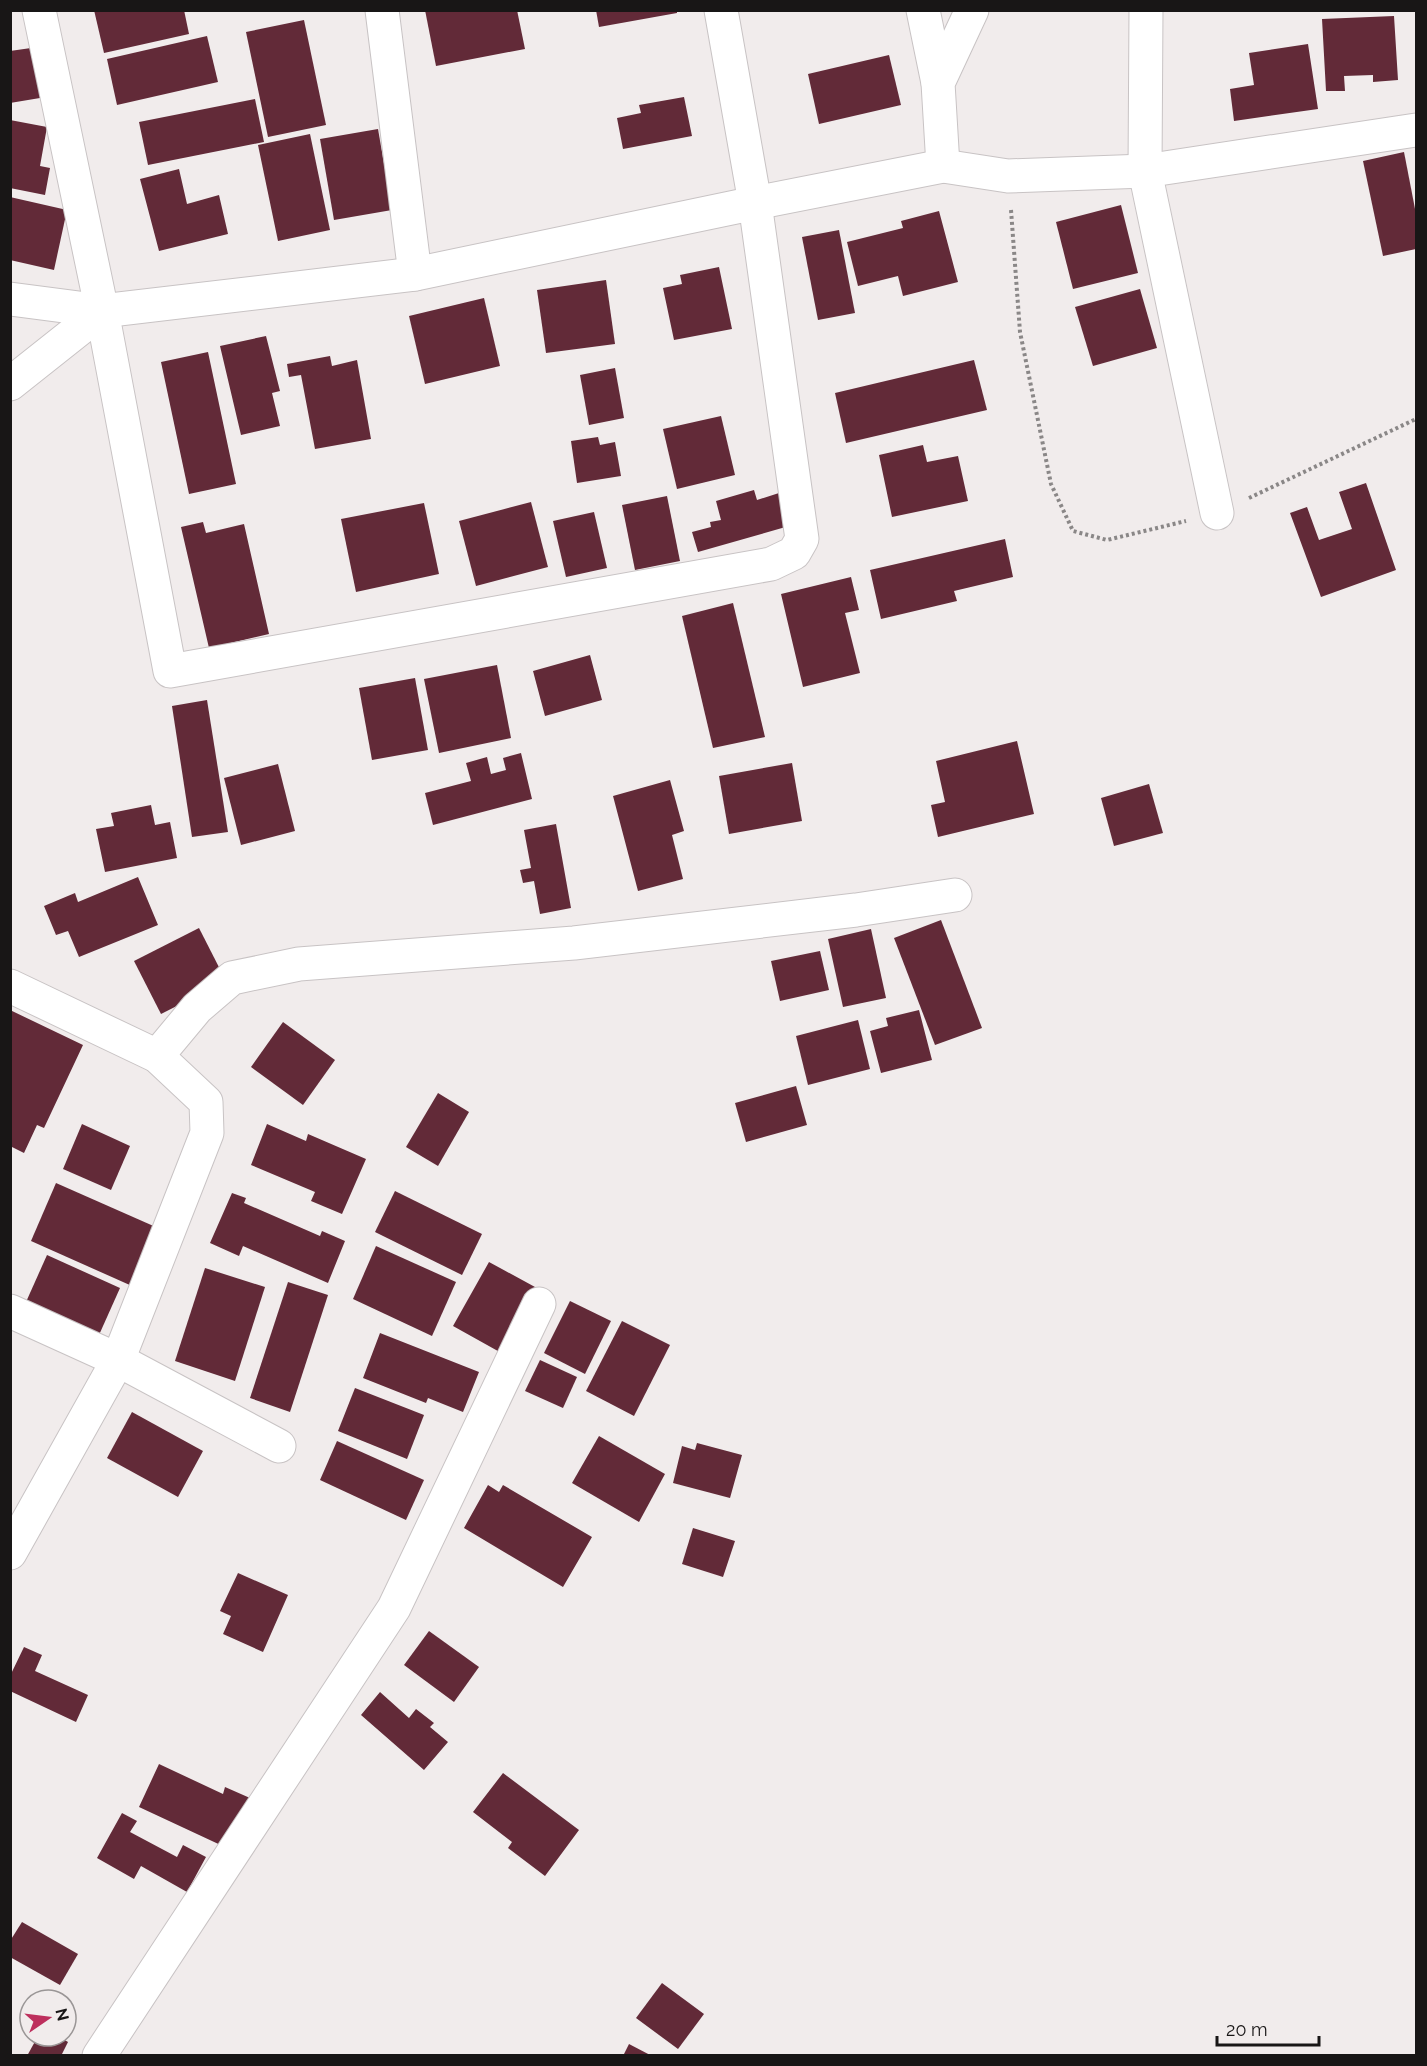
<svg xmlns="http://www.w3.org/2000/svg" width="1427" height="2066" viewBox="0 0 1427 2066" font-family="Raleway,sans-serif">
	<style>
		.building { fill: #622a38 }
		.lines { fill: none; stroke-linecap: round; stroke-linejoin: round }
		.minor-casing { stroke: #c8c3c4; stroke-width: 35 }
		.path { stroke: #8a8787; stroke-width: 4; stroke-dasharray: 3 3; stroke-linecap: butt }
		.minor { stroke: #fff; stroke-width: 33 }
	</style>
	<rect width="100%" height="100%" fill="#f1ecec"/>
	<g class="building">
		<polygon points="94,10 184,10 189,34 104,53"/>
		<polygon points="425,10 517,10 525,49 436,66"/>
		<polygon points="596,10 677,10 677,13 599,27"/>
		<polygon points="1394,16 1398,80 1373,82 1373,75 1344,76 1345,91 1326,91 1322,19"/>
		<polygon points="304,20 326,125 268,137 246,32"/>
		<polygon points="207,36 218,82 117,105 107,59"/>
		<polygon points="1308,44 1318,109 1234,121 1230,89 1254,85 1249,53"/>
		<polygon points="38,47 46,97 10,103 10,51"/>
		<polygon points="889,55 901,105 819,124 808,74"/>
		<polygon points="684,97 692,136 623,149 617,118 641,113 639,105"/>
		<polygon points="255,99 264,142 148,165 139,122"/>
		<polygon points="10,120 47,127 40,166 50,168 45,195 10,188"/>
		<polygon points="378,129 392,210 334,220 320,139"/>
		<polygon points="310,134 330,230 278,241 258,145"/>
		<polygon points="1404,152 1416,214 1416,249 1383,256 1363,161"/>
		<polygon points="179,169 187,204 219,195 228,234 159,251 140,179"/>
		<polygon points="10,197 67,210 54,270 10,260"/>
		<polygon points="1121,205 1138,273 1073,289 1056,222"/>
		<polygon points="939,211 958,282 903,296 898,276 858,286 847,242 903,228 901,221"/>
		<polygon points="839,230 855,313 818,320 802,237"/>
		<polygon points="719,267 732,329 674,340 663,288 682,284 680,275"/>
		<polygon points="606,280 615,344 546,353 537,290"/>
		<polygon points="1140,289 1157,348 1093,366 1075,307"/>
		<polygon points="484,298 500,366 425,384 409,316"/>
		<polygon points="266,336 280,391 272,393 280,426 241,435 220,346"/>
		<polygon points="208,352 236,484 189,494 161,362"/>
		<polygon points="330,356 332,366 357,360 371,439 315,449 301,375 289,377 287,364"/>
		<polygon points="974,360 987,410 846,443 835,393"/>
		<polygon points="615,368 624,418 589,425 580,375"/>
		<polygon points="721,416 735,475 677,489 663,429"/>
		<polygon points="598,437 600,445 615,442 621,476 577,483 571,441"/>
		<polygon points="923,445 927,462 958,456 968,501 892,517 879,455"/>
		<polygon points="1366,483 1396,570 1321,597 1290,513 1307,507 1319,540 1352,529 1339,492"/>
		<polygon points="754,490 757,500 779,493 789,526 698,552 692,532 711,527 710,522 721,520 716,501"/>
		<polygon points="667,496 680,561 635,570 622,505"/>
		<polygon points="531,502 548,567 476,586 459,521"/>
		<polygon points="424,503 439,574 356,592 341,519"/>
		<polygon points="594,512 607,568 566,577 553,521"/>
		<polygon points="203,522 206,533 244,524 269,634 209,648 181,527"/>
		<polygon points="1005,539 1013,577 954,591 957,601 881,619 870,570"/>
		<polygon points="851,577 859,610 845,613 860,673 803,687 781,594"/>
		<polygon points="733,603 765,737 713,748 682,616"/>
		<polygon points="590,655 602,700 545,716 533,671"/>
		<polygon points="497,665 511,738 439,753 424,679"/>
		<polygon points="415,678 428,750 372,760 359,688"/>
		<polygon points="207,700 228,832 192,837 172,706"/>
		<polygon points="1017,741 1034,814 938,837 931,805 945,802 936,761"/>
		<polygon points="521,753 532,799 433,825 425,793 471,781 466,763 487,757 491,774 506,770 503,758"/>
		<polygon points="792,763 802,821 729,834 719,776"/>
		<polygon points="278,764 295,831 241,845 224,778"/>
		<polygon points="670,780 684,831 672,835 683,879 638,891 613,796"/>
		<polygon points="1149,784 1163,833 1114,846 1101,798"/>
		<polygon points="151,805 155,825 170,822 177,858 105,872 96,829 114,826 111,813"/>
		<polygon points="556,824 571,908 540,914 534,881 523,883 520,870 531,868 524,830"/>
		<polygon points="138,877 158,925 79,957 68,931 56,935 44,906 75,893 78,902"/>
		<polygon points="941,920 982,1028 935,1045 894,938"/>
		<polygon points="199,928 226,981 161,1014 134,961"/>
		<polygon points="871,929 886,998 843,1007 828,939"/>
		<polygon points="820,951 829,990 780,1001 771,961"/>
		<polygon points="10,1010 83,1045 44,1128 37,1125 24,1153 10,1146"/>
		<polygon points="919,1010 932,1060 881,1073 870,1031 888,1026 886,1018"/>
		<polygon points="858,1020 870,1069 808,1085 796,1036"/>
		<polygon points="283,1022 335,1060 303,1105 251,1067"/>
		<polygon points="796,1086 807,1125 746,1142 735,1103"/>
		<polygon points="438,1093 469,1112 438,1166 406,1147"/>
		<polygon points="82,1124 130,1146 111,1190 63,1169"/>
		<polygon points="267,1124 306,1141 308,1134 366,1159 342,1214 311,1201 315,1192 251,1165"/>
		<polygon points="56,1183 158,1228 132,1286 31,1241"/>
		<polygon points="395,1191 482,1234 462,1275 375,1232"/>
		<polygon points="232,1193 246,1198 244,1203 320,1236 322,1231 345,1241 328,1283 243,1246 239,1256 210,1243"/>
		<polygon points="376,1246 456,1282 432,1336 353,1299"/>
		<polygon points="47,1255 120,1288 99,1335 26,1302"/>
		<polygon points="489,1262 535,1287 507,1336 505,1355 453,1326"/>
		<polygon points="205,1268 265,1287 235,1381 175,1361"/>
		<polygon points="288,1282 328,1295 290,1412 250,1398"/>
		<polygon points="570,1301 611,1321 585,1374 544,1353"/>
		<polygon points="622,1321 670,1345 634,1416 586,1391"/>
		<polygon points="380,1333 479,1372 463,1412 428,1398 426,1403 363,1378"/>
		<polygon points="540,1360 577,1377 563,1408 525,1391"/>
		<polygon points="355,1388 424,1415 407,1459 338,1431"/>
		<polygon points="132,1412 203,1451 178,1497 107,1458"/>
		<polygon points="599,1436 665,1474 639,1522 572,1483"/>
		<polygon points="337,1441 424,1480 406,1520 320,1480"/>
		<polygon points="697,1443 742,1455 730,1498 673,1483 682,1446 695,1450"/>
		<polygon points="488,1485 499,1492 503,1485 592,1537 563,1587 464,1528"/>
		<polygon points="693,1528 735,1541 723,1577 682,1564"/>
		<polygon points="238,1573 288,1595 263,1652 223,1634 231,1616 220,1611"/>
		<polygon points="429,1631 479,1667 454,1702 404,1665"/>
		<polygon points="24,1647 42,1655 35,1671 88,1695 76,1722 10,1691 10,1676"/>
		<polygon points="380,1692 409,1718 416,1709 434,1723 430,1727 448,1742 424,1770 361,1715"/>
		<polygon points="159,1764 223,1794 225,1787 250,1798 227,1848 139,1807"/>
		<polygon points="503,1773 579,1830 545,1876 508,1848 512,1842 473,1812"/>
		<polygon points="122,1813 137,1821 130,1832 177,1857 183,1845 206,1857 187,1892 141,1866 134,1879 97,1858"/>
		<polygon points="22,1922 78,1954 60,1985 10,1957 10,1941"/>
		<polygon points="662,1983 704,2014 678,2049 636,2018"/>
		<polygon points="38,2036 58,2036 68,2042 61,2056 27,2056"/>
		<polygon points="629,2044 652,2056 623,2056"/>
	</g>
	<g class="lines">
		<defs>
			<g id="minor">
				<polyline points="39,10 102,311 170,671 771,564 794,553 802,539 755,203 721,10"/>
				<polyline points="382,10 415,274"/>
				<polyline points="923,10 938,83"/>
				<polyline points="1146,10 1145,171 1217,513"/>
				<polyline points="943,166 938,83 972,10"/>
				<polyline points="10,299 102,311 415,274 755,203 943,166 1008,176 1145,171 1416,130"/>
				<polyline points="10,384 102,311"/>
				<polyline points="10,986 157,1056 206,1102 207,1133 118,1360 10,1553"/>
				<polyline points="157,1056 197,1008 232,978 299,964 574,943 856,910 955,895"/>
				<polyline points="10,1311 118,1360 279,1446"/>
				<polyline points="99,2056 394,1608 539,1304"/>
			</g>
		</defs>
		<use href="#minor" class="minor-casing"/>
		<g class="path">
			<polyline points="1011,210 1020,332 1051,484 1073,531 1107,540 1186,521"/>
			<polyline points="1249,498 1416,419"/>
		</g>
		<use href="#minor" class="minor"/>
	</g>
	<rect width="1427" height="2066" fill="none" stroke="#181616" stroke-width="24"/>
	<g transform="translate(48 2018) rotate(76)"><circle r="28" fill="#f1ecec" stroke="#9a9696" stroke-width="1.5"/>
	<path d="M0-4.5L10 22L0 15L-10 22Z" fill="#bd2f5d"/>
	<text y="-9" font-size="16" font-weight="bold" text-anchor="middle" fill="#181616">N</text>
	</g>
	<path d="M1217 2036v9h102v-9" fill="none" stroke="#181616" stroke-width="3"/>
	<text x="1226" y="2036" font-size="18" fill="#181616" stroke="#f1ecec" stroke-width="4.5" paint-order="stroke">20 m</text>
</svg>
